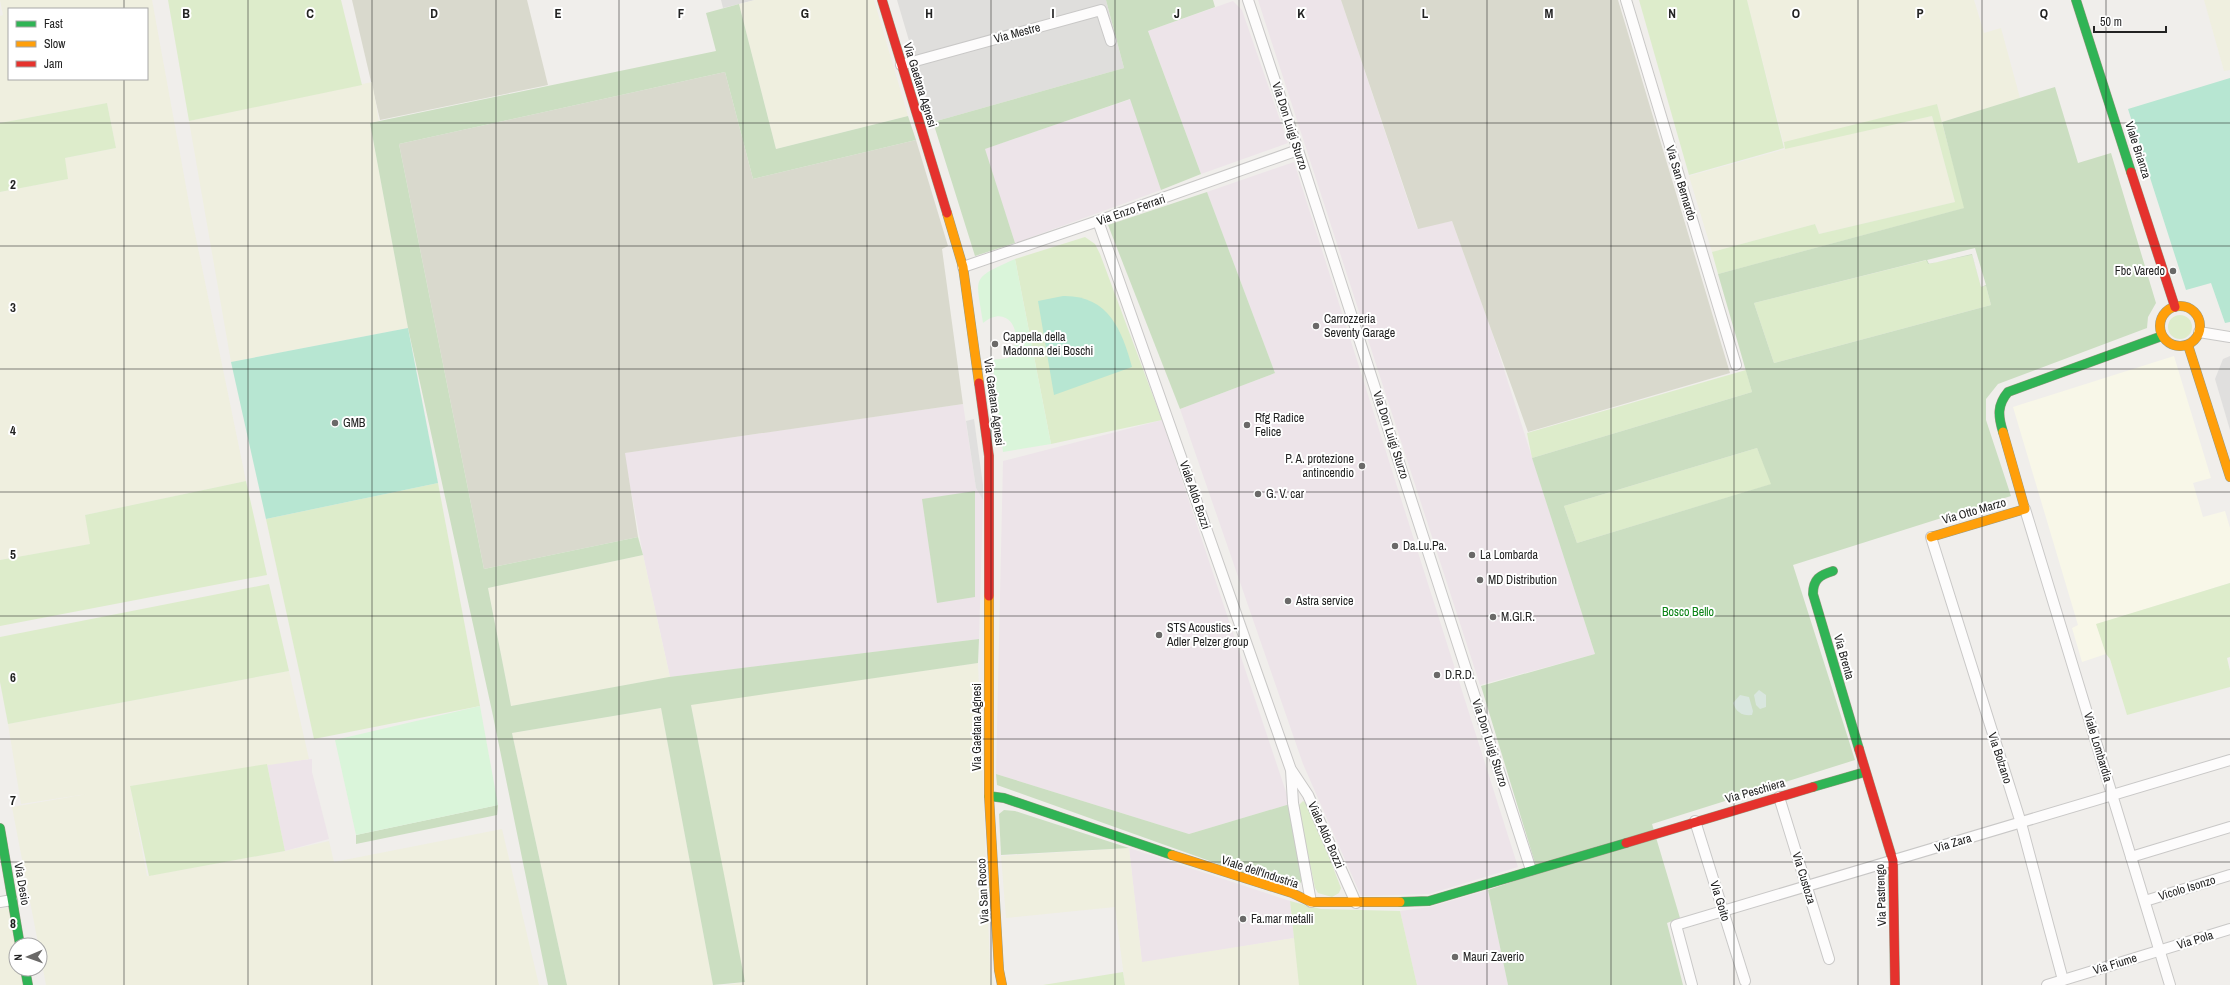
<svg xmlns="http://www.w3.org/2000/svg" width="2230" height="985" viewBox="0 0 2230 985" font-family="'Archivo Narrow',sans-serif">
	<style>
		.residential { fill: #dfdedc }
		.industrial { fill: #ede4e9 }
		.education { fill: #f8f7e8 }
		.construction { fill: #d9d9cd }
		.farmland { fill: #efefdf; fill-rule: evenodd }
		.grass { fill: #ddeccb }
		.forest { fill: #cbdec1; fill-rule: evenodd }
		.wetland { fill: #d9e6de }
		.park { fill: #daf5da }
		.pitch { fill: #b7e6d2 }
		.parking { fill: #e0dfde }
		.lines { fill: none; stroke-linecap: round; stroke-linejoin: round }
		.street-casing { stroke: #c9c8c7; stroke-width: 12 }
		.fast-casing { stroke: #999a82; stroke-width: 10 }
		.slow-casing { stroke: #999a82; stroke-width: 10 }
		.jam-casing { stroke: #999a82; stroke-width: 10 }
		.street { stroke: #fdfcfc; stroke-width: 10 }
		.fast { stroke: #30b455; stroke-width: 9 }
		.slow { stroke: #ff9f0a; stroke-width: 9 }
		.jam { stroke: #e5322d; stroke-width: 9 }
		.grid { fill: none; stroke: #222; stroke-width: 1; stroke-opacity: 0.55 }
		.poi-dot { fill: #6a6968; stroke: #fff; stroke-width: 1.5 }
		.labels { text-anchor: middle; stroke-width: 4; stroke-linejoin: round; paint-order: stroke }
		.street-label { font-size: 12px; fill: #222; stroke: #fff }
		.poi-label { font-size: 12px; fill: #222; stroke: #fff; text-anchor: start }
		.park-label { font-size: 12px; fill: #0c8416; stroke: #fff }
		.grid-label { font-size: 13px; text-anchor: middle; font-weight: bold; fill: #222; stroke: #fff; stroke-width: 4; stroke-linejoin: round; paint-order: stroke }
	</style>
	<rect width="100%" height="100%" fill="#f0eeeb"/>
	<g class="residential">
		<polygon points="721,0 755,0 723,8"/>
		<polygon points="897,0 1106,0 1124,68 933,122"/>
	</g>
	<g class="industrial">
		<polygon points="1258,0 1341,0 1417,228 1452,221 1491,329 1595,654 1480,685"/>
		<polygon points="1233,1 1242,10 1288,143 1201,174 1148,31"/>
		<polygon points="1131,99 1161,190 1015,243 984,149"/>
		<polygon points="1294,162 1518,867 1429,894 1361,896 1303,764 1180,409 1275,373 1207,192"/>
		<polygon points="963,404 976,488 983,500 979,639 670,677 643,555 624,453"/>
		<polygon points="1162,420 1290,804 1189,834 996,774 1003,461"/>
		<polygon points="312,759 312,772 329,839 285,851 267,764"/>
		<polygon points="1129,848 1290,901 1294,938 1142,963"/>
		<polygon points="1488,890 1508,985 1417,985 1400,911 1430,907"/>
	</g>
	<polygon class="education" points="2174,356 2211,478 2193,483 2203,517 2225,511 2230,528 2230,583 2097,624 2106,654 2082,662 2072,628 2078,625 2013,407"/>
	<g class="construction">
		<polygon points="352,0 527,0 548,85 380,120"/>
		<polygon points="1341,0 1618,0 1730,373 1528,432 1452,221 1418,229"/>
		<polygon points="725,72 753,179 916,140 948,246 942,249 963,404 625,453 638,537 484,569 399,144"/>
	</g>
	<g class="farmland">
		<path d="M0,0h152l39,214 55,267 -161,34 6,29 -91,16v-368l67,-13 -2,-21 51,-10 -9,-45 -107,20v-107l3,-1zM9,9h138v70h-138z"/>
		<polygon points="755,0 874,0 908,116 776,149 739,4"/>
		<polygon points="1747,0 1974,0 1984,33 2001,28 2020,98 1942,122 1937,104 1794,146 1932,116 1955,202 1819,234 1815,224 1712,252 1689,176 1785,149"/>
		<polygon points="2204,0 2230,0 2230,70 2224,71"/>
		<polygon points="372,82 379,121 370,123 408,328 231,362 189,121"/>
		<polygon points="643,555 670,677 511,706 488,588"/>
		<polygon points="978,663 990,967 994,985 726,985 744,982 691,704"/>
		<polygon points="289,671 309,759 130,786 147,876 285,851 329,841 334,862 502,829 539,985 46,985 12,807 87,794 21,804 8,724"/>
		<polygon points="661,708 713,985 567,985 512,733"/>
		<polygon points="1129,848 1142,962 1294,938 1300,985 1125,985 1115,907 1006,918 1001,856"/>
		<polygon points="8,907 16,945 16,969 22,969 25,985 0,985 0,909"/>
	</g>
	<g class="grass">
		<polygon points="168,0 341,0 362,85 189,121"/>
		<polygon points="1639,0 1747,0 1784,148 1689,175"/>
		<polygon points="107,103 116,148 65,158 68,179 0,192 0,123"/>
		<polygon points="1937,104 1965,208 1718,274 1712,252 1815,224 1819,234 1955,202 1932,116 1785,149 1784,142"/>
		<polygon points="1085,237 1095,244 1100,254 1162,420 1051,444 1015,259"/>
		<polygon points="1972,255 1981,287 1986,286 1991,305 1774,363 1754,303 1927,260 1928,264"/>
		<circle cx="2180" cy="327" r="12"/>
		<polygon points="1746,370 1752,392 1532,458 1527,433"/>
		<polygon points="1757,448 1772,484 1577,543 1564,506"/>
		<polygon points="246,481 267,575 0,626 0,560 90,544 85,515"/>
		<polygon points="438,483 480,706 314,739 266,519"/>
		<polygon points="2230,583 2230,657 2227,658 2230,671 2230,687 2127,715 2110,659 2106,654 2096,624"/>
		<polygon points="269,584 289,671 8,724 0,682 0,637"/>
		<polygon points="267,764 285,851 149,876 130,786"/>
		<polygon points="1303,801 1309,805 1341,888 1339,893 1332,897 1318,893 1315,888 1298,806"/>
		<polygon points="1290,901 1321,909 1400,911 1417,985 1299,985"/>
		<polygon points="1123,972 1125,985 1043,985"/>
	</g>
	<g class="forest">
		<polygon points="1106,0 1213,0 1215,7 1148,31 1201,174 1161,190 1130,99 985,149 1015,243 975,256 933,122 1124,68"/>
		<polygon points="739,4 776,149 908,116 916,140 753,179 725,72 399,144 484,569 638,537 643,555 488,588 511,706 669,677 979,639 978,663 691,705 745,982 713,985 661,708 512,733 567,985 548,985 492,711 408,328 370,123 716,51 706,13"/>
		<path d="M2055,87l23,76 33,-10 45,150 -8,14 -1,11 -149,56 -12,15v21l25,76 -218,69 62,195 -203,64 28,94 -13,5 16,62h-175l-20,-95 50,-17 -57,-187 114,-32 -63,-196 220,-66 -34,-118 246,-66 -22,-86zM1975,248l11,37 -5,2 -9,-33 -43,10 -2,-4zM1972,255l9,32 5,-1 5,19 -217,58 -20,-60 172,-43 2,4zM1757,448l14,36 -194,59 -13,-37z"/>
		<polygon points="1207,192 1275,373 1180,409 1108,225"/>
		<polygon points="975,491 975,597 937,603 922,499"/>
		<polygon points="996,774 1189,834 1290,804 1301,873 1301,882 1298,886 1291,887 1263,880 997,785"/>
		<polygon points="498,805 497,815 356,844 356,835"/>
		<polygon points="1004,810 1015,811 1129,848 1001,855 999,814"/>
	</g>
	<g class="wetland">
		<polygon points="1759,690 1766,695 1766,707 1760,709 1756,705 1754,695"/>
		<path d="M1740,695l9,2 4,14 -1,4c-10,1 -16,-3 -19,-12z"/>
	</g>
	<g class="park">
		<path d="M1015,259l36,185 -48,8 -11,-92 16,-2c19,-24 0,-56 -25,-35 -7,-47 -13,-44 32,-64z"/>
		<polygon points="480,706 498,805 356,835 335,740"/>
	</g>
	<g class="pitch">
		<polygon points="2230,78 2230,322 2225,323 2211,283 2186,290 2128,109"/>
		<path d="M1063,296c45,-1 59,34 69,71l-78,28 -16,-94z"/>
		<polygon points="408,328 438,483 266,519 231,362"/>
	</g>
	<g class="parking">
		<polygon points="2230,356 2230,430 2215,379 2223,359"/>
		<polygon points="991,357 997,403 992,403 986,358"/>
		<polygon points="974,419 983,485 983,500 976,488 966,421"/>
	</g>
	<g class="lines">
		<defs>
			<g id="street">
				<polyline points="1248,0 1298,150 1531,870"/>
				<polyline points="1626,0 1736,365"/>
				<polyline points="901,65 1101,10 1111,41"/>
				<polyline points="1098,221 1291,770 1293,803 1311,902"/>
				<polyline points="963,267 1098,221 1298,150"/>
				<polyline points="2199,332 2230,337"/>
				<polyline points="2025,509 2170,985"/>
				<polyline points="1931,537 2021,823 2063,980"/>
				<polyline points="1292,771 1308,795 1356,903"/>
				<polyline points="1779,797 1829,959"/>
				<polyline points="1695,821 1745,981"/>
				<polyline points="2131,857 2230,827"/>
				<polyline points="2145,901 2230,875"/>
				<polyline points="0,902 12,900"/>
				<polyline points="1692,985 1676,925 2230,760"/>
				<polyline points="2047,985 2230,929"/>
			</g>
			<g id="fast">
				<polyline points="2076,0 2131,172"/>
				<path d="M2003,432c-5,-16 -6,-27 5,-40l154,-56"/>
				<path d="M1833,571c-13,4 -20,8 -20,23l46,155"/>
				<polyline points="1813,787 1865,772"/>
				<polyline points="989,796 1004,798 1172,855"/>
				<polyline points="0,828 20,945"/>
				<polyline points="1400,902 1429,901 1626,843"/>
				<polyline points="25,969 28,985"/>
			</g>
			<g id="slow">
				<polyline points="947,213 963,267 979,383"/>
				<circle cx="2180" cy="326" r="20"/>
				<polyline points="2188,345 2230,477"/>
				<polyline points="1931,537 2025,509 2003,432"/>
				<polyline points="989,596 989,796 999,970 1002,985"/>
				<polyline points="1172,855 1292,893 1311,902 1400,902"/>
			</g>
			<g id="jam">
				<polyline points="882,0 947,213"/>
				<polyline points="2131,172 2175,307"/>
				<polyline points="979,383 989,456 989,596"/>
				<polyline points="1859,749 1893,861 1895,985"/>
				<polyline points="1626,843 1813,787"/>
			</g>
		</defs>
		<use href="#street" class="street-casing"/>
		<use href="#fast" class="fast-casing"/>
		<use href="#slow" class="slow-casing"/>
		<use href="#jam" class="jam-casing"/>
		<use href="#street" class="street"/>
		<use href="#fast" class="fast"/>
		<use href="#slow" class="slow"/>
		<use href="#jam" class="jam"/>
	</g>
	<path class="grid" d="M124,0v9M248,0v985M372,0v985M496,0v985M619,0v985M743,0v985M867,0v985M991,0v985M1115,0v985M1239,0v985M1363,0v985M1487,0v985M1611,0v985M1734,0v985M1858,0v985M1982,0v985M2106,0v985M124,79v906M0,123h2230M0,246h2230M0,369h2230M0,492h2230M0,616h2230M0,739h2230M0,862h2230"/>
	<g class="poi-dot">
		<circle cx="2173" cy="271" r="4"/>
		<circle cx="1316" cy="326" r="4"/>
		<circle cx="995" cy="344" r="4"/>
		<circle cx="335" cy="423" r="4"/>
		<circle cx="1247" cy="425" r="4"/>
		<circle cx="1362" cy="466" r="4"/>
		<circle cx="1258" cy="494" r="4"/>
		<circle cx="1395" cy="546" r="4"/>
		<circle cx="1472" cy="555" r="4"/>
		<circle cx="1480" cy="580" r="4"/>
		<circle cx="1288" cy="601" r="4"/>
		<circle cx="1493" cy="617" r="4"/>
		<circle cx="1159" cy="635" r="4"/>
		<circle cx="1437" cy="675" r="4"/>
		<circle cx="1243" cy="919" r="4"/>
		<circle cx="1455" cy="957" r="4"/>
	</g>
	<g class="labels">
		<g class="street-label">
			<text transform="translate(1017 33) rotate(-15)" y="4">Via Mestre</text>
			<text transform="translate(920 85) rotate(73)" y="4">Via Gaetana Agnesi</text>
			<text transform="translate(1290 126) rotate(72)" y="4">Via Don Luigi Sturzo</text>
			<text transform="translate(2138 150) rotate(72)" y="4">Viale Brianza</text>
			<text transform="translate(1681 183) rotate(73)" y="4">Via San Bernardo</text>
			<text transform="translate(1131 210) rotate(-19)" y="4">Via Enzo Ferrari</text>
			<text transform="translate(994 402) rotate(82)" y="4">Via Gaetana Agnesi</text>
			<text transform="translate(1391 435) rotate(72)" y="4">Via Don Luigi Sturzo</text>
			<text transform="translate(1195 495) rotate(71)" y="4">Viale Aldo Bozzi</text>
			<text transform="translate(1974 511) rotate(-16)" y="4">Via Otto Marzo</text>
			<text transform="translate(1844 657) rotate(74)" y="4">Via Brenta</text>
			<text transform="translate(977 727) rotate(-90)" y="4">Via Gaetana Agnesi</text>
			<text transform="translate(1490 743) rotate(72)" y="4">Via Don Luigi Sturzo</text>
			<text transform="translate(2098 747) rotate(73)" y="4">Viale Lombardia</text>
			<text transform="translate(2000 758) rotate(72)" y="4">Via Bolzano</text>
			<text transform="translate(1755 791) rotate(-16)" y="4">Via Peschiera</text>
			<text transform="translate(1326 835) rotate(66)" y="4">Viale Aldo Bozzi</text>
			<text transform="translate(1953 843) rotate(-17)" y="4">Via Zara</text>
			<text transform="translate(1260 872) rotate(18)" y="4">Viale dell'Industria</text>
			<text transform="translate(1804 878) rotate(73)" y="4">Via Custoza</text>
			<text transform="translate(22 884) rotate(80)" y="4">Via Desio</text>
			<text transform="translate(2187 888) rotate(-17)" y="4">Vicolo Isonzo</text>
			<text transform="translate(983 891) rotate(-93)" y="4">Via San Rocco</text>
			<text transform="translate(1881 895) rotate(-92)" y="4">Via Pastrengo</text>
			<text transform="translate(1720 901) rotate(73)" y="4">Via Goito</text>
			<text transform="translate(2195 940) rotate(-17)" y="4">Via Pola</text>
			<text transform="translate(2115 964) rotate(-17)" y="4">Via Fiume</text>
		</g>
		<g class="poi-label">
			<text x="2165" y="275" text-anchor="end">Fbc Varedo</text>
			<text x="1324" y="323">Carrozzeria<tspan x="1324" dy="14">Seventy Garage</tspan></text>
			<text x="1003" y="341">Cappella della<tspan x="1003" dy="14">Madonna dei Boschi</tspan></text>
			<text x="1255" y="422">Rfg Radice<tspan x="1255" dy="14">Felice</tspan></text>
			<text x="343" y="427">GMB</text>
			<text x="1354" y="463" text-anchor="end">P. A. protezione<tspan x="1354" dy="14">antincendio</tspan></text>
			<text x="1266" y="498">G. V. car</text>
			<text x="1403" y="550">Da.Lu.Pa.</text>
			<text x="1480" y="559">La Lombarda</text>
			<text x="1488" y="584">MD Distribution</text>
			<text x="1296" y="605">Astra service</text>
			<text x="1501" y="621">M.GI.R.</text>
			<text x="1167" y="632">STS Acoustics -<tspan x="1167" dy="14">Adler Pelzer group</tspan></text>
			<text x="1445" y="679">D.R.D.</text>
			<text x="1251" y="923">Fa.mar metalli</text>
			<text x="1463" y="961">Mauri Zaverio</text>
		</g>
		<g class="park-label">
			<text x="1688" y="616">Bosco Bello</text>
		</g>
	</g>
	<g class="grid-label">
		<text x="186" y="18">B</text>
		<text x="310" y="18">C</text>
		<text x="434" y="18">D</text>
		<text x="558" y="18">E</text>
		<text x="681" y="18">F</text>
		<text x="805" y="18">G</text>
		<text x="929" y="18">H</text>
		<text x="1053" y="18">I</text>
		<text x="1177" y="18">J</text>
		<text x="1301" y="18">K</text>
		<text x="1425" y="18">L</text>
		<text x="1549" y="18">M</text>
		<text x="1672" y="18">N</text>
		<text x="1796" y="18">O</text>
		<text x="1920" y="18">P</text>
		<text x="2044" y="18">Q</text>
		<text x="13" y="189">2</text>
		<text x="13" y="312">3</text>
		<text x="13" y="435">4</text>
		<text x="13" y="559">5</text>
		<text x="13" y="682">6</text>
		<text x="13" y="805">7</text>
		<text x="13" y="928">8</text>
	</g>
	<rect x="8" y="8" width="140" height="72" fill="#ffffff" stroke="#a7a7a7"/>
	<rect x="16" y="21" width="20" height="6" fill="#30b455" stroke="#a7a7a7"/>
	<text x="44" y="28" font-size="12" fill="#222222">Fast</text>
	<rect x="16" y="41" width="20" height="6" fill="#ff9f0a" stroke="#a7a7a7"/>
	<text x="44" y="48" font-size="12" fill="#222222">Slow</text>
	<rect x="16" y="61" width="20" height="6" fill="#e5322d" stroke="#a7a7a7"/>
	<text x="44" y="68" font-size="12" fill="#222222">Jam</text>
	<g transform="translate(28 957) rotate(268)"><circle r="19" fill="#ffffff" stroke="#a7a7a7"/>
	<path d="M0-3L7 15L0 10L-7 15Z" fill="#6a6968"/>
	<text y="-6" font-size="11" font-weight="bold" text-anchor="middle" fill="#222222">N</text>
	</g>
	<path d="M2094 26v6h72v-6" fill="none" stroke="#222222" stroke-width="2"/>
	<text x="2100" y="26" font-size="12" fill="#222222" stroke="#ffffff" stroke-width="3" paint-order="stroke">50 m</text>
</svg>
